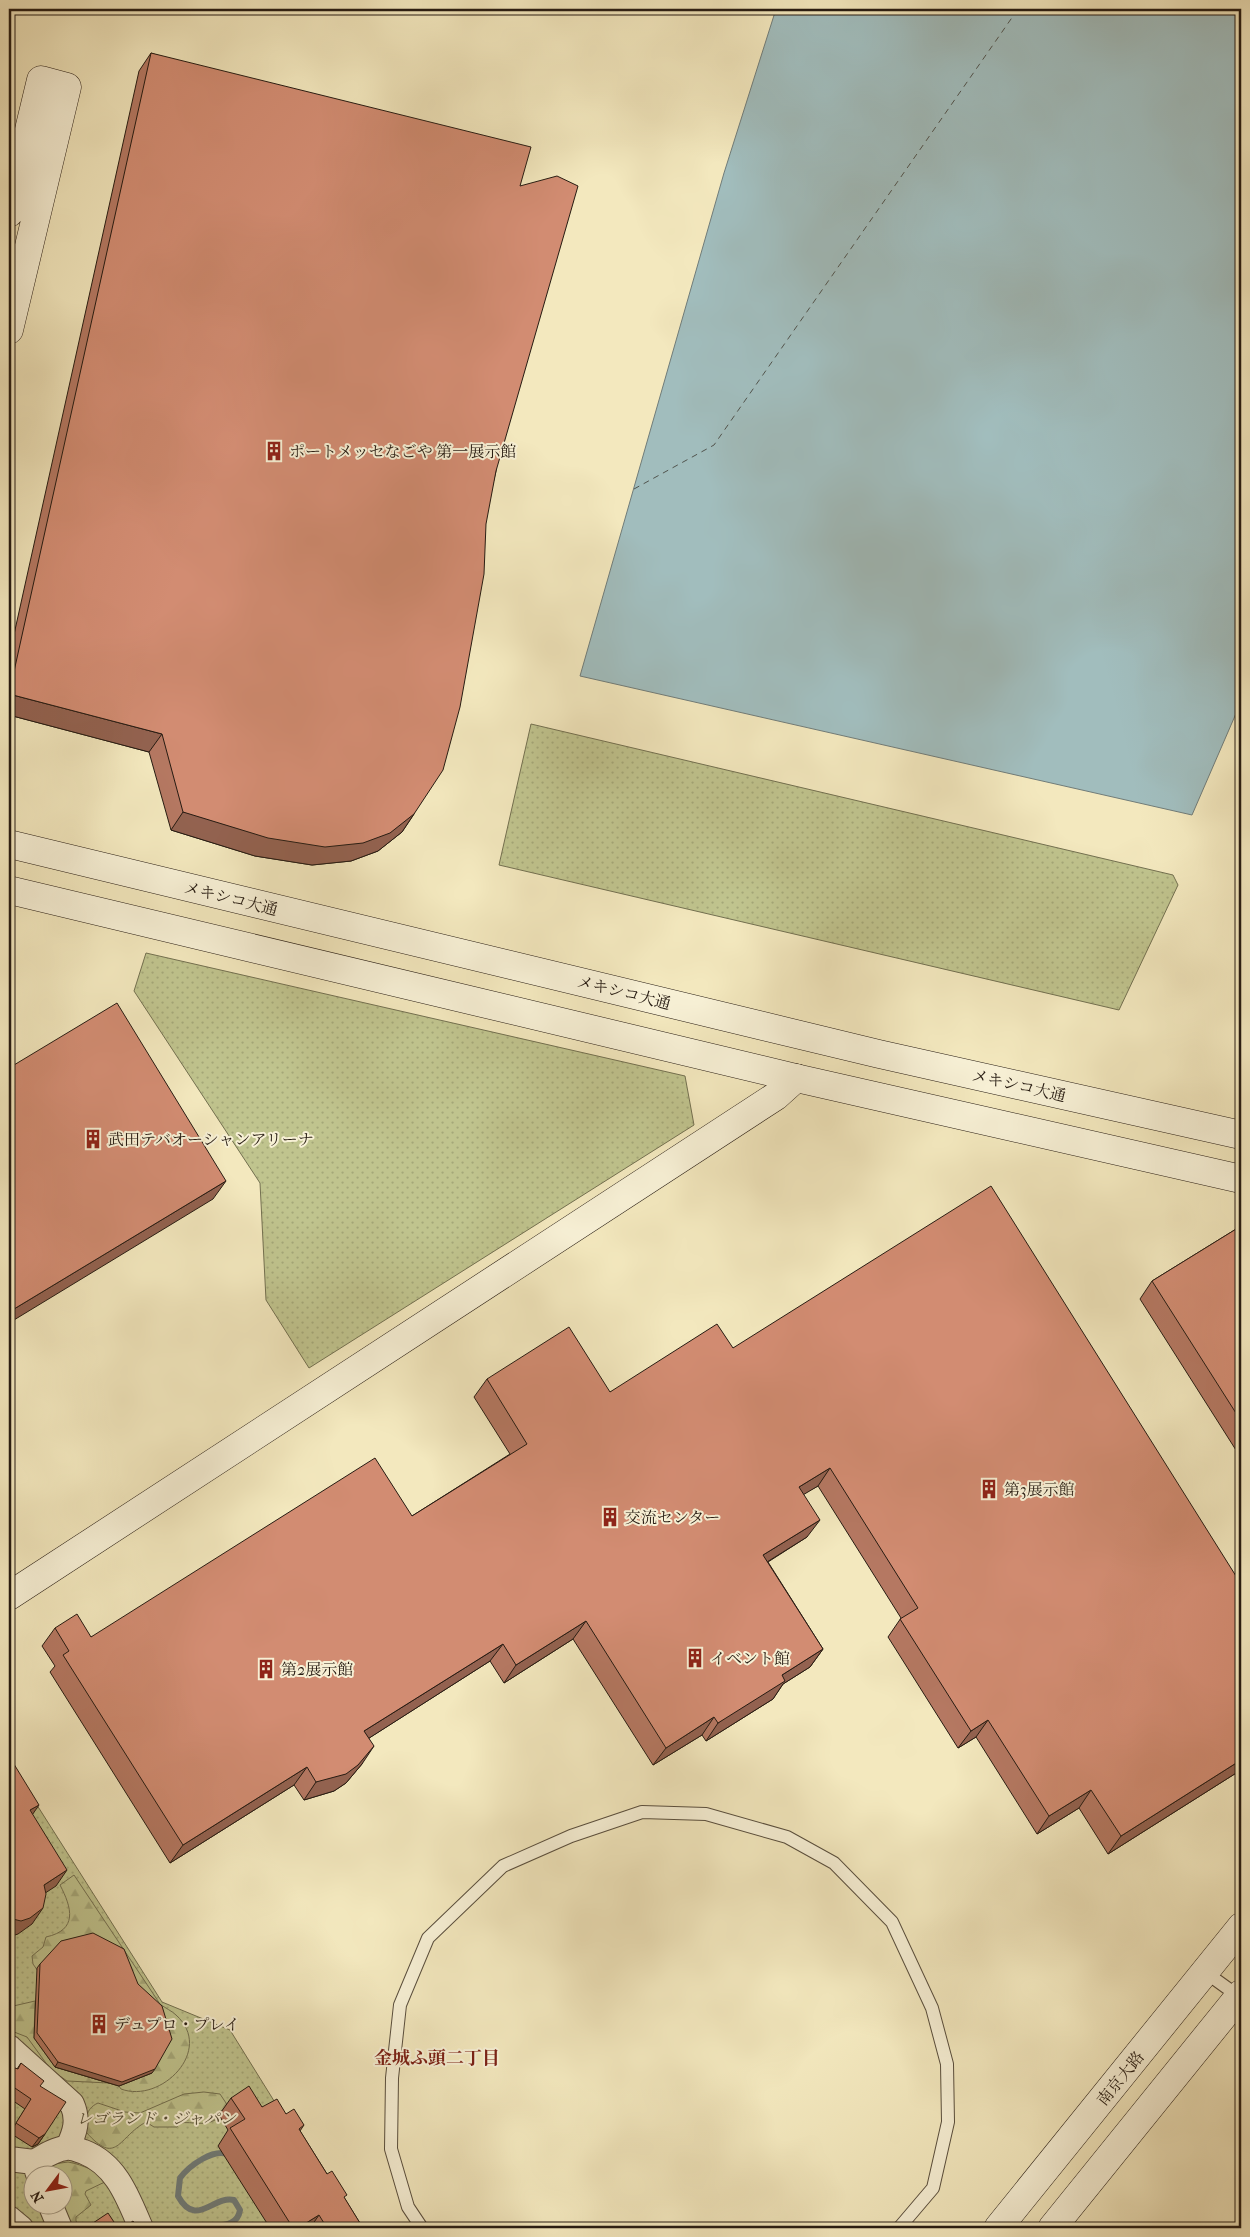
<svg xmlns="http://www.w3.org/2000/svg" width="1250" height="2237" viewBox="0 0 1250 2237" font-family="'IM FELL French Canon','Noto Serif JP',serif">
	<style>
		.grass { fill: url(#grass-dots); stroke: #737050; fill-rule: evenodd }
		.forest { fill: url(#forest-firs); stroke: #737050 }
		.water { fill: #a1bdbd; stroke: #707c79 }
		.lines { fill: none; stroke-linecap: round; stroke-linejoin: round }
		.stream { stroke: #707c79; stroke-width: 6 }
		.ferry { stroke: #51544e; stroke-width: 1; stroke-dasharray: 6 5; stroke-linecap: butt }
		.lane-casing { stroke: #594e3d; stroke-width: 14 }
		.street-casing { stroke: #594e3d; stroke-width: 26 }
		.secondary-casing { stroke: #261b12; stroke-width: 29 }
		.lane { stroke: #f7f0d5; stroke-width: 12 }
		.street { stroke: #f7f0d5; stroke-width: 24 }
		.secondary { stroke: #f7f0d5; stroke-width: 28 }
		.wall { fill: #b57862; stroke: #261b12 }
		.shaded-wall { fill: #936250; stroke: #261b12 }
		.building { fill: #d28c72; stroke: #261b12 }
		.labels { text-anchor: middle; stroke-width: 4; stroke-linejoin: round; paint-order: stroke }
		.poi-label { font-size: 16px; fill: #261b12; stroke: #f7f0d5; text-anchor: start }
		.street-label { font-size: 16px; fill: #261b12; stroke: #f7f0d5 }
		.park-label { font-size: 16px; font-style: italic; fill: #544e37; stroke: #f7f0d5 }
		.neighbourhood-label { font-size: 18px; font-weight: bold; fill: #7a1f14; stroke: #f7f0d5 }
	</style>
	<defs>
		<pattern id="grass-dots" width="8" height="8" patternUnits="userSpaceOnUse" patternTransform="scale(1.25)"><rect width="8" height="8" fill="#c0c48e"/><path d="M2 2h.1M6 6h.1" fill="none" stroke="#a5a879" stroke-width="1.8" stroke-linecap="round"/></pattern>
		<pattern id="forest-firs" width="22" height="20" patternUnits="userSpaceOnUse" patternTransform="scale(1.25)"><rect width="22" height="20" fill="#c0c48e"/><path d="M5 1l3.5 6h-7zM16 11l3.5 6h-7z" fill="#a5a879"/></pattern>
	</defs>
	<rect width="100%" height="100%" fill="#f3e8be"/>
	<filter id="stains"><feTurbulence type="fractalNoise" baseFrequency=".004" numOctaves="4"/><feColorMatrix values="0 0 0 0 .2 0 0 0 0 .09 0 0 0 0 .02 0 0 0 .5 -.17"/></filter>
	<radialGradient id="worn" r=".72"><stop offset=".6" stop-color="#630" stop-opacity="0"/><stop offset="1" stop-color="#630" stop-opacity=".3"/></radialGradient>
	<g class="grass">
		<polygon points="531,724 1173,875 1178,885 1119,1010 499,865"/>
		<polygon points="146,953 685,1076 694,1125 309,1368 266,1300 260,1183 134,991"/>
		<path d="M9,1761l153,241 68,28 123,198h-344zM32,2174h30v30h-30z"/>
	</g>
	<g class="forest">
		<path d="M74,1875l86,129c5,4 12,7 16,11 39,35 -15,89 -55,74l-88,-125 -1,-8 11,-9 3,-10c32,-7 26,-29 14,-52z"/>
		<polygon points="35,2001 34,2038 55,2067 109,2083 67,2081 51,2070 27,2037 9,2030 9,2007"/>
		<path d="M204,2092l16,2 8,12 -13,9 2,4c-13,8 -23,2 -38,4l-2,4h-23l-8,-5c-28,15 -29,45 -60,10 0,-13 -1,-23 12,-29l27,9 15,1 44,-19z"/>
		<path d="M68,2162c17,3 27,10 43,17l-25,12 -1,3 6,11 -15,12v4l4,7h-14l-4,-24v-30h-16l8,-10z"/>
	</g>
	<polygon class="water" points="776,9 1241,9 1241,702 1192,815 580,676 724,173"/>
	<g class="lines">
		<path class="stream" d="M202,2228c15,-4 35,1 38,-18l-6,-10c-21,-5 -38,29 -56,-4l2,-18c9,-12 34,-31 50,-23"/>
		<polyline class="ferry" points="634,489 714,445 1018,9"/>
		<defs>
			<g id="lane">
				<polyline points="1205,1972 1241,1998"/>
				<polyline points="422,2228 408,2207 391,2149 392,2078 400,2005 428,1938 503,1866 571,1836 642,1812 706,1814 787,1837 834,1863 892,1922 932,2008 947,2064 948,2122 933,2188 899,2228"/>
			</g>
			<g id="street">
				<path d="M9,2047l63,57c7,16 3,28 -4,43"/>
				<polyline points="9,2159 34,2162 38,2174"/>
				<path d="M34,2162c9,-5 21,-13 32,-14 6,-1 12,2 18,4 33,13 44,46 57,76"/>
				<polyline points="50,2204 60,2228"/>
				<polyline points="9,2218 21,2228"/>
			</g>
			<g id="secondary">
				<polyline points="9,213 41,80 67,87 9,330"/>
				<polyline points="9,844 879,1054 1241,1135"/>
				<polyline points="9,890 796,1078 1241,1179"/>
				<polyline points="9,1596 776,1096 796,1078"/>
				<polyline points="998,2228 1241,1927"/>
				<polyline points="1052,2228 1241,1994"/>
			</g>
		</defs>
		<use href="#lane" class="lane-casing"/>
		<use href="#street" class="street-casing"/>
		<use href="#secondary" class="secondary-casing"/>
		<use href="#lane" class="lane"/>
		<use href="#street" class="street"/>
		<use href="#secondary" class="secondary"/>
	</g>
	<g class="wall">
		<polygon points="151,53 520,186 496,471 414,814 402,832 378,851 351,861 312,865 255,856 171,830 149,752 9,715 9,657 139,71"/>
		<polygon points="1241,1226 1241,1458 1140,1299 1152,1281"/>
		<polygon points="733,1348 1241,1584 1241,1770 1108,1854 1079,1808 1037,1834 976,1737 958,1748 888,1637 901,1618 818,1486 803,1494 807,1537 768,1562 823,1649 810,1667 783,1684 773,1699 706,1741 702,1735 653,1765 573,1639 504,1683 490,1661 369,1738 362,1764 346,1783 334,1791 304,1800 294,1785 170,1863 50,1672 55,1666 42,1646 55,1628 91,1637 412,1516 510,1454 474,1397 487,1379 610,1392"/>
		<polygon points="40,1964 152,2073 119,2086 55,2067 34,2038 37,1968"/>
		<polygon points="21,2063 40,2086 45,2134 38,2144 32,2147 10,2133 25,2109 9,2098 9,2066 17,2069"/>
		<polygon points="231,2098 286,2114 304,2125 300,2131 327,2174 345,2199 363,2228 270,2228 218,2146 228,2130 219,2115"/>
		<polygon points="93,2223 118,2228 89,2228"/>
	</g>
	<g class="shaded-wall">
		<polygon points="9,694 162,734 149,752 9,715"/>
		<polygon points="183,812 414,814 402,832 378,851 351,861 312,865 255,856 171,830"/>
		<polygon points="226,1181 213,1199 9,1323 9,1312"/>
		<polygon points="830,1468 818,1486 786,1505 799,1487"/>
		<polygon points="820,1520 807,1537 751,1572 763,1555"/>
		<polygon points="586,1621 573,1639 504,1683 516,1665"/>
		<polygon points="503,1644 490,1661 352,1749 364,1731"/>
		<polygon points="823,1649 810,1667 783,1684 773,1699 706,1741 718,1723 782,1675"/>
		<polygon points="714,1717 702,1735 653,1765 666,1748"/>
		<polygon points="988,1720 976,1737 958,1748 971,1731"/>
		<polygon points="374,1746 362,1764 346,1783 334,1791 304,1800 316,1782"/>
		<polygon points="1241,1760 1241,1770 1108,1854 1121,1836"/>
		<polygon points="307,1767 294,1785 170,1863 183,1845"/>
		<polygon points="1091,1790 1079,1808 1037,1834 1049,1816"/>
		<polygon points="39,1805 28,1821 30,1810"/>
		<polygon points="67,1870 56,1886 33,1901 44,1885"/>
		<polygon points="43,1908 32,1924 18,1934 9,1937 9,1918"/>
		<polygon points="58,2062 155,2069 152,2073 119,2086 55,2067"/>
		<polygon points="45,2134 38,2144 32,2147 39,2138"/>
		<polygon points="319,2215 310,2228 298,2228"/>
	</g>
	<g class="building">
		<polygon points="151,53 531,147 520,186 557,176 578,186 496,471 486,524 484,574 460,707 443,770 414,814 390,833 363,843 325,847 268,838 183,812 162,734 9,694"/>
		<polygon points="117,1003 226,1181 9,1312 9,1068"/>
		<polygon points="991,1186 1241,1584 1241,1760 1121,1836 1091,1790 1049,1816 988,1720 971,1731 900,1619 918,1608 830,1468 799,1487 820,1520 763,1555 823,1649 782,1675 785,1681 718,1723 714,1717 666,1748 586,1621 516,1665 503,1644 364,1731 374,1746 358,1765 346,1774 316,1782 307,1767 183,1845 63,1655 69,1651 55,1628 77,1614 91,1637 375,1458 412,1516 527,1444 487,1379 569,1327 610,1392 717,1324 733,1348"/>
		<polygon points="1241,1226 1241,1421 1152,1281"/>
		<polygon points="9,1756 39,1805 30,1810 67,1870 44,1885 46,1894 43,1908 30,1918 21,1921 9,1918"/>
		<polygon points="93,1933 124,1949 138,1984 162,2006 172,2039 155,2069 122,2082 58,2062 37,2033 40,1964 61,1941"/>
		<polygon points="21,2063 44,2081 40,2086 66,2102 45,2134 39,2138 16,2123 31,2099 9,2084 9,2066 18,2069"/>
		<polygon points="249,2086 262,2107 277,2099 286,2114 294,2109 304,2125 299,2129 327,2174 332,2171 347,2195 344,2197 363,2228 327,2228 319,2215 298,2228 293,2228 230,2128 245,2119 231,2098"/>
		<polygon points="108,2213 118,2228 96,2228 93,2223"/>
		<polygon points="133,2221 138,2228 123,2228"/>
	</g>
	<defs>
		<symbol id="building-bare" viewBox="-9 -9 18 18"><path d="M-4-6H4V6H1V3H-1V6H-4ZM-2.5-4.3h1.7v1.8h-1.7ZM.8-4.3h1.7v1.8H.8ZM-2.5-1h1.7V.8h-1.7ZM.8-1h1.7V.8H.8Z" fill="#8f2418" stroke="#f7f0d5" stroke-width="2.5" paint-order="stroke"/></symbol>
	</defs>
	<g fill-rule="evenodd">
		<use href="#building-bare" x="260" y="437" width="28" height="28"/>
		<use href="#building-bare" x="79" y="1125" width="28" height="28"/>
		<use href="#building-bare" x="975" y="1475" width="28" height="28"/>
		<use href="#building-bare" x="596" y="1503" width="28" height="28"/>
		<use href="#building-bare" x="681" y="1644" width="28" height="28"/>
		<use href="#building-bare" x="252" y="1655" width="28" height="28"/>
		<use href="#building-bare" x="85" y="2010" width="28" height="28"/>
	</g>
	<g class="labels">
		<g class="poi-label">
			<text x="289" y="457">ポートメッセなごや 第一展示館</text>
			<text x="108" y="1145">武田テバオーシャンアリーナ</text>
			<text x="1004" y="1495">第3展示館</text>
			<text x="625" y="1523">交流センター</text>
			<text x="710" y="1664">イベント館</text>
			<text x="281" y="1675">第2展示館</text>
			<text x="114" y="2030">デュプロ・プレイ</text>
		</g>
		<g class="street-label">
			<text transform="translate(231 898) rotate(14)" y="6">メキシコ大通</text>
			<text transform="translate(624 992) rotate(14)" y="6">メキシコ大通</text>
			<text transform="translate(1019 1085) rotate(13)" y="6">メキシコ大通</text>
			<text transform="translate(1120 2078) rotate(-51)" y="6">南京大路</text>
		</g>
		<g class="park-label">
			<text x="156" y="2124">レゴランド・ジャパン</text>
		</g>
		<g class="neighbourhood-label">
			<text x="437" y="2064">金城ふ頭二丁目</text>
		</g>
	</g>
	<rect width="1250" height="2237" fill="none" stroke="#f3e8be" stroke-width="30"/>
	<rect x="10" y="10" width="1230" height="2217" fill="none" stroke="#261b12" stroke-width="2.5"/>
	<rect x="15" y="15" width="1220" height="2207" fill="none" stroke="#261b12"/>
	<g transform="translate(48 2190) rotate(238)"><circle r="24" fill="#f7f0d5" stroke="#a39b87"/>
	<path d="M0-4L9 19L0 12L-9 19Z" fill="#8f2418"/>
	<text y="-8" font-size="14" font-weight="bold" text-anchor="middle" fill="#261b12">N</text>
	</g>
	<rect width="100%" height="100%" filter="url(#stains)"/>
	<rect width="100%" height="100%" fill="url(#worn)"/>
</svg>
